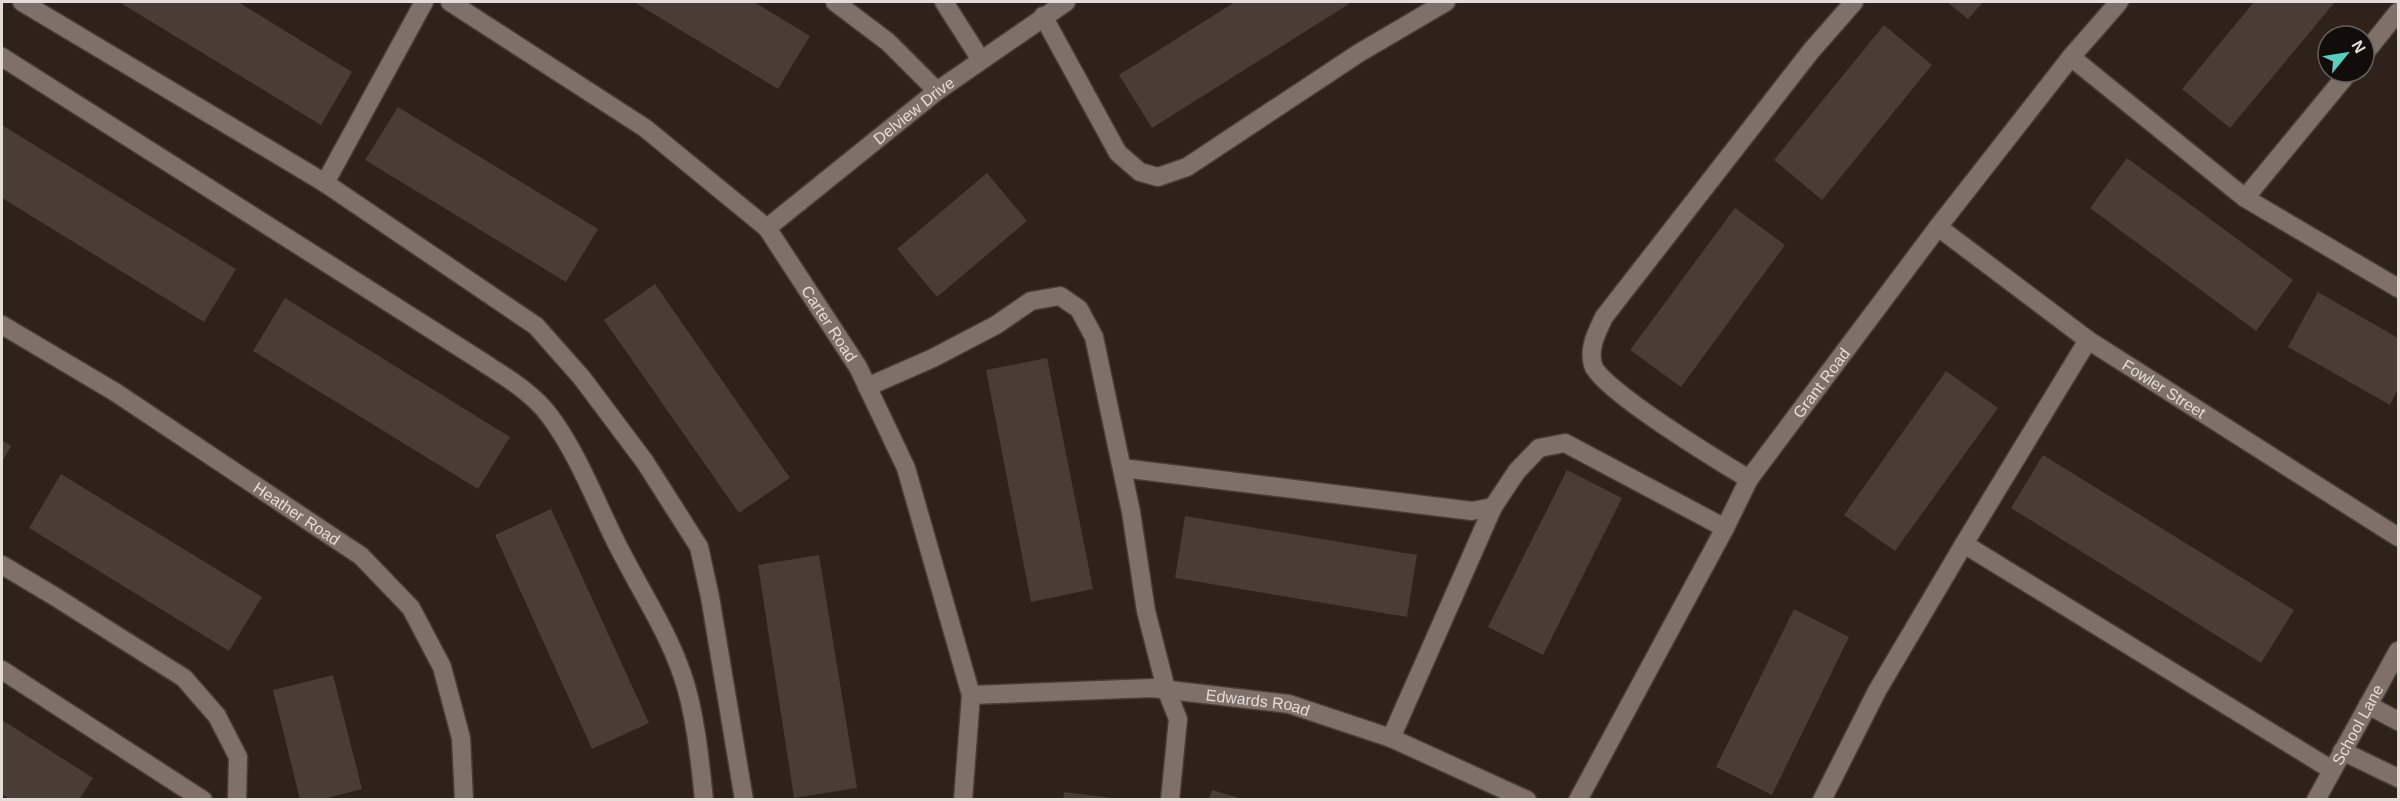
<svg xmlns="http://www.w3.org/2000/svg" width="2400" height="801" viewBox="0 0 2400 801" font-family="Arial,sans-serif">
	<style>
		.building { fill: #493d35 }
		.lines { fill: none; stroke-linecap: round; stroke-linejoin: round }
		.lane-casing { stroke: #473e38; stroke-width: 21 }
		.street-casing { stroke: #473e38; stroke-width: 21 }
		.lane { stroke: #7f7169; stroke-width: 18 }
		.street { stroke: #7f7169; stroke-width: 18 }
		.labels { text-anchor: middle; stroke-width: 4.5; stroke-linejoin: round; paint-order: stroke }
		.street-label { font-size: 16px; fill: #e4dcd7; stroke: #120d0a }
	</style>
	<rect width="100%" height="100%" fill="#2e221b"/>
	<g class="building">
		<polygon points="119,2 238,2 352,72 321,125"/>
		<polygon points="634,2 754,2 810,36 778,89"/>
		<polygon points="1235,2 1352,2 1152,128 1119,75"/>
		<polygon points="1947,2 1983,2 1968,19"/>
		<polygon points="2254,2 2335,2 2230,128 2182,89"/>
		<polygon points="1884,25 1932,65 1822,200 1774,160"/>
		<polygon points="398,107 598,229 566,282 365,160"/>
		<polygon points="2,125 236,269 204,322 2,198"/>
		<polygon points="2127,158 2293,280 2256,331 2090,208"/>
		<polygon points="987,173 1027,221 937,297 897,249"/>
		<polygon points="1735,208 1785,245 1681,387 1630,350"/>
		<polygon points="655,284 790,478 739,513 604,320"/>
		<polygon points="2318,292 2398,338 2398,389 2390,405 2288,347"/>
		<polygon points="285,298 510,437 478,489 253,351"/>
		<polygon points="1047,358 1093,589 1031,602 986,370"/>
		<polygon points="1946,371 1998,408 1895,551 1844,515"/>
		<polygon points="2,440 11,446 2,462"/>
		<polygon points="2043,455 2294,610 2261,663 2011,508"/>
		<polygon points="1567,470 1622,498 1543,655 1488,627"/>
		<polygon points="61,474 262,597 229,651 29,528"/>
		<polygon points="551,509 649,723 592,749 495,535"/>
		<polygon points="1185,516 1417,555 1407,617 1175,578"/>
		<polygon points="819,555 857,788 794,798 758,565"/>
		<polygon points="1794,609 1849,637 1772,795 1716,767"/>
		<polygon points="333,675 362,789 320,800 300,800 273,690"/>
		<polygon points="2,720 93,778 79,800 10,800 2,794"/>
		<polygon points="1212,790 1243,799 1243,800 1209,800"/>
		<polygon points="1064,792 1112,798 1112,800 1063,800"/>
	</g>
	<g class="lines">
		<defs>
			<g id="lane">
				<polyline points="22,2 325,183 536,326 582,378 645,462 699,547 710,597 744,800"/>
				<polyline points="835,2 888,42 937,91"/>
				<polyline points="944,2 981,60"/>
				<polyline points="1043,16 1118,153 1140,172 1158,177 1187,167 1359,53 1446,2"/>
				<polyline points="2364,54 2398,12"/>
				<path d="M2,57l476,302c24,16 53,32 71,56 27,36 44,80 64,121 22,46 52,89 69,138 13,36 18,87 22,126"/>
				<polyline points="2071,57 2245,198 2398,288"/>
				<polyline points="325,183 424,2"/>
				<polyline points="2245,198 2349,72"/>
				<polyline points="867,387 933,358 996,325 1031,301 1060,296 1079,309 1094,337 1131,512 1146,611 1166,689 1178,719 1170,800"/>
				<polyline points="1122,468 1472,511 1493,507"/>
				<path d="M1749,479c-27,-16 -149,-90 -156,-114 -5,-17 4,-33 11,-48l207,-266 43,-49"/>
				<polyline points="1964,544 2332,770"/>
				<polyline points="2,565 54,596 184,678 217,716 238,757 237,800"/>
				<polyline points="2,670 203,800"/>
				<polyline points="2368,705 2398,721"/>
				<polyline points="1391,738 1493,507 1517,471 1539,448 1565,443 1725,528"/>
				<polyline points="2342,751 2398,778"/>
				<polyline points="1822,800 1877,691 1964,544 2088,340"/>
			</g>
			<g id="street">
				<path id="s1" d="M450,2l195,126 122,100 91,139 48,101 65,227 -8,105"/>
				<path id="s2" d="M1938,227l150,113 310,197"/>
				<path id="s3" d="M767,228l170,-137 129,-89"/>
				<path id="s4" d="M2,325l113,67 246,164 50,52 31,59 19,71 3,62"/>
				<path id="s5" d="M971,695l181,-7 137,16 102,34 136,62"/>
				<path id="s6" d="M1578,800l147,-272 24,-49 189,-252 133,-170 48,-55"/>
				<path id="s7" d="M2316,800l82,-149"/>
			</g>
		</defs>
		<use href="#lane" class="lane-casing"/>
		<use href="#street" class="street-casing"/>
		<use href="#lane" class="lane"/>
		<use href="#street" class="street"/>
	</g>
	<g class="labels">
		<g class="street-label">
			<text dy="6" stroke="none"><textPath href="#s3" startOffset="188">Delview Drive</textPath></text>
			<text dy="6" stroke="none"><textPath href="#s1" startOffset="504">Carter Road</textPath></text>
			<text dy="6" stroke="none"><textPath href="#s6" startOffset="484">Grant Road</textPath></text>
			<text dy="6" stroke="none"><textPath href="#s2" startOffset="278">Fowler Street</textPath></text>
			<text dy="6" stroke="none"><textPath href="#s4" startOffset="350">Heather Road</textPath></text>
			<text dy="6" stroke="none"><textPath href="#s5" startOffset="288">Edwards Road</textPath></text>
			<text dy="6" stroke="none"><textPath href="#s7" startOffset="86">School Lane</textPath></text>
		</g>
	</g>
	<rect width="2400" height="801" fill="none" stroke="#e4dcd7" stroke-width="6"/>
	<g transform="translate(2346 54) rotate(60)"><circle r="28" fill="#120d0a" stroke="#66605c" stroke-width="1.5"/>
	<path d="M0-4.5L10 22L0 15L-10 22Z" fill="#5acebd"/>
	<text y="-9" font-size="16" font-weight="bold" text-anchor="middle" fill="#e4dcd7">N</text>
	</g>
</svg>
